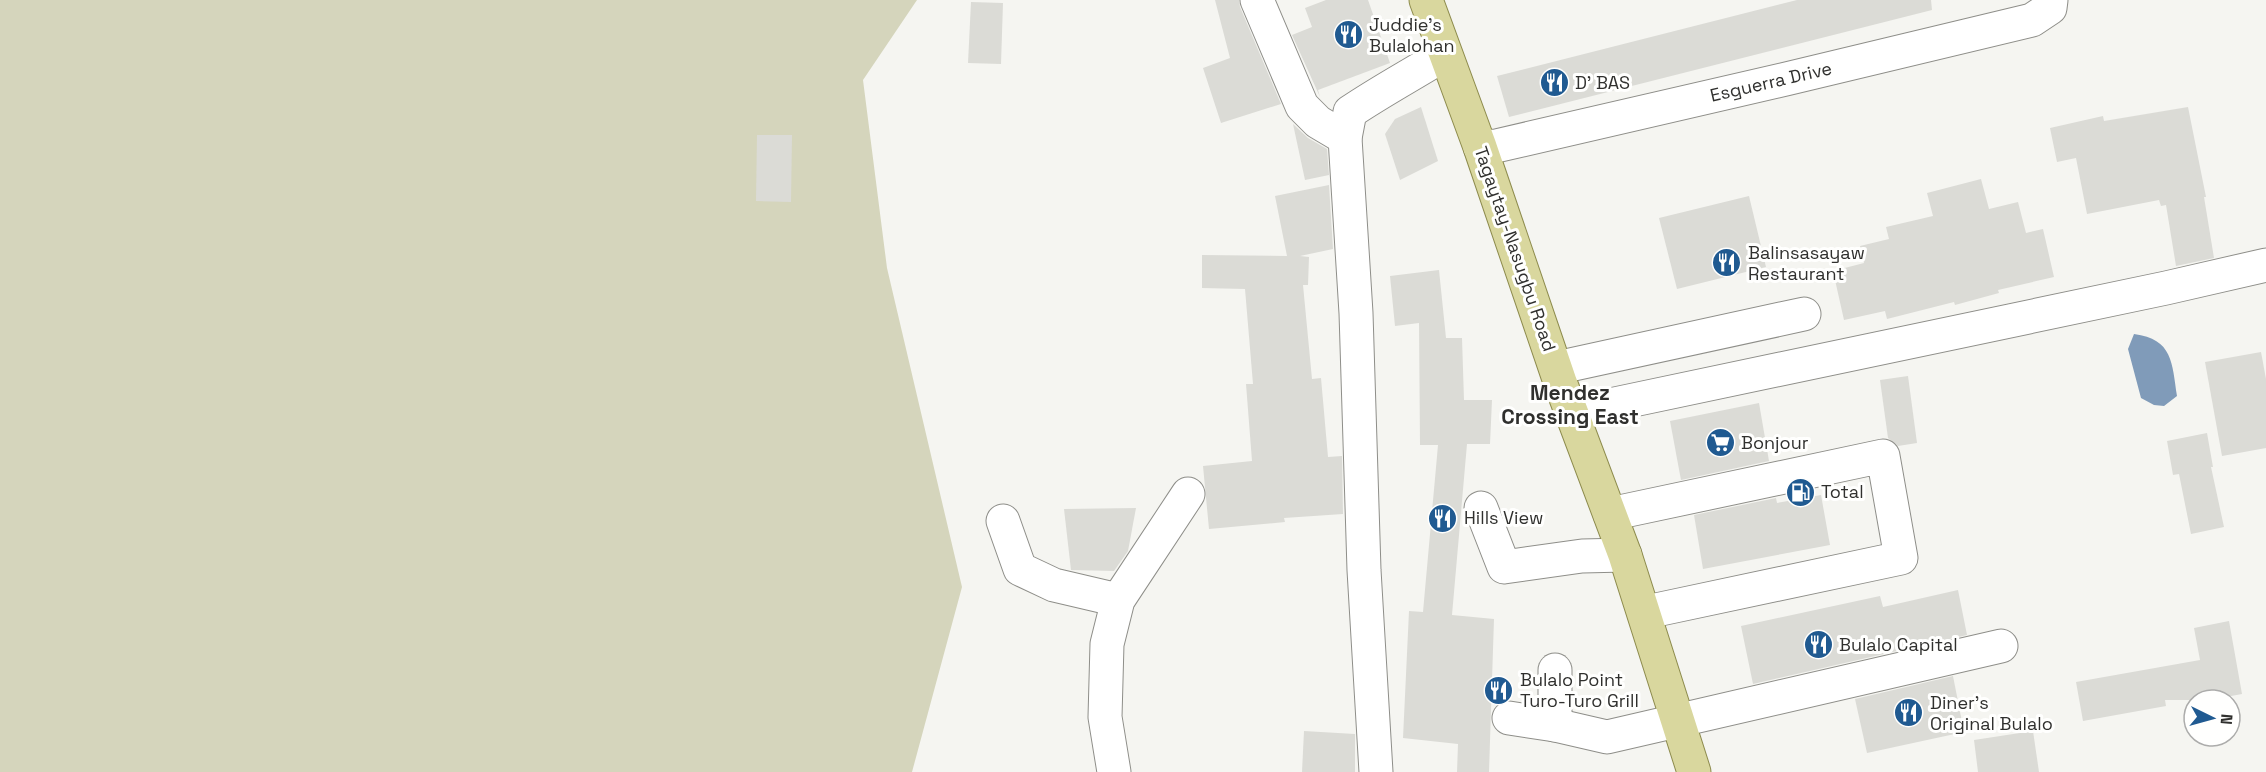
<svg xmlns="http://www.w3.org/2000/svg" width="2266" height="772" viewBox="0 0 2266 772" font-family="'Space Grotesk',sans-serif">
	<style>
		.green { fill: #d5d5bc }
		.water { fill: #809bb9 }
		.building { fill: #dbdbd6 }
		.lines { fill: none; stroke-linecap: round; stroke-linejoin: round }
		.minor-casing { stroke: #8e8e89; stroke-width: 35 }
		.major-casing { stroke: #8d8b4d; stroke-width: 35 }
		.minor { stroke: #fff; stroke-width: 33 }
		.major { stroke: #d9d79e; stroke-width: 33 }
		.labels { text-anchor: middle; stroke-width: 6; stroke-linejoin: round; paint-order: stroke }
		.poi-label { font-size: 18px; fill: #30302e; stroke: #fffffe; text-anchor: start }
		.street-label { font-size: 18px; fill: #30302e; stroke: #fffffe }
		.quarter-label { font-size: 21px; font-weight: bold; fill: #30302e; stroke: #fffffe }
	</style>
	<rect width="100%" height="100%" fill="#f5f5f1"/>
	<polygon class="green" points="0,0 917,0 863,80 887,268 962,587 912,772 0,772"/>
	<path class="water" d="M2134,334c39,5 38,29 43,62l-13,10 -10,-1 -13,-7 -13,-49z"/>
	<g class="building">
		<polygon points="1215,0 1239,0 1240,7 1281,104 1221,123 1203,68 1230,58"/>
		<polygon points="1326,0 1368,0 1390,63 1318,90 1320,97 1292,35 1312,27 1305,8"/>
		<polygon points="1797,0 1931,0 1932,10 1509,117 1497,76"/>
		<polygon points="971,2 1003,3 1001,64 968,63"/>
		<polygon points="1421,107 1438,161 1400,180 1385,134 1395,119"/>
		<polygon points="2188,107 2206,197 2204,197 2214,258 2176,266 2166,205 2161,206 2159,200 2087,214 2076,158 2057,162 2050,128 2103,116 2104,121"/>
		<polygon points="1293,124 1308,138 1327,149 1329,175 1305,180"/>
		<polygon points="757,135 792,135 791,202 756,201"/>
		<polygon points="1981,179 1989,209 2018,202 2026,233 2043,229 2054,277 1998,290 1999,293 1955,305 1954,302 1887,319 1885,311 1844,320 1833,271 1864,263 1860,246 1889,239 1886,227 1933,216 1927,193"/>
		<polygon points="1329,185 1333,249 1300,256 1309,257 1308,285 1303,285 1312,379 1321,378 1328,457 1342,456 1343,514 1284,518 1285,522 1209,529 1203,466 1252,461 1246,384 1253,384 1245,289 1202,288 1202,255 1287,256 1275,196"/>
		<polygon points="1749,196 1766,267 1677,289 1659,218"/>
		<polygon points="1439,270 1446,338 1462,338 1464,400 1492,400 1490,444 1467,444 1452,615 1494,619 1489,772 1457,772 1458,744 1403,738 1409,611 1423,612 1438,445 1420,445 1419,323 1395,326 1390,276"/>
		<polygon points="2261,352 2266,379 2266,448 2222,456 2205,362"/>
		<polygon points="1908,376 1917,443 1898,446 1888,438 1880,380"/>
		<polygon points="1759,403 1769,461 1681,480 1670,421"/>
		<polygon points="2207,433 2213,467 2211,467 2224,527 2191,534 2179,474 2173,475 2167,441"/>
		<polygon points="1821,495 1830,545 1703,569 1694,515 1776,498 1777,503"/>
		<polygon points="1136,508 1128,551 1114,571 1071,570 1064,509"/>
		<polygon points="1958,590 1967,635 1753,684 1741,626 1880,596 1883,607"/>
		<polygon points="2229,621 2242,694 2209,700 2165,700 2166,706 2083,721 2076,682 2200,660 2194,628"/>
		<polygon points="1953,676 1964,732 1867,753 1855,699"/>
		<polygon points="1304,731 1355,734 1355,772 1302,772"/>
		<polygon points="2033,731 2039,772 1978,772 1974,740"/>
	</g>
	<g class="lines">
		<defs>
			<g id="minor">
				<polyline points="1257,0 1302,106 1318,122 1345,138"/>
				<polyline points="1480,147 1496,146 1786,79 2032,20 2050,8 2051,0"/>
				<polyline points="1556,368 1804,314"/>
				<polyline points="1572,413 2166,288 2266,265"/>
				<polyline points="1481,508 1504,567 1582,556 1625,555"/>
				<polyline points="1610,514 1883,456 1901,558 1656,610 1645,615"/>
				<polyline points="1003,521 1020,569 1054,585 1118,600"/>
				<polyline points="1509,718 1555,725 1607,737 2001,646"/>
				<polyline points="1555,725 1555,670"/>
				<polyline points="1114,772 1105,717 1107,644 1118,600 1188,494"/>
				<path d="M1376,772l-12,-202 -8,-257 -11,-175 5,-26c31,-21 63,-38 95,-58"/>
			</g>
			<polyline id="major" points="1426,0 1480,147 1560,382 1625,555 1694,772"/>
		</defs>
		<use href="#minor" class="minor-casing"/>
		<use href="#major" class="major-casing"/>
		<use href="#minor" class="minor"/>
		<use href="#major" class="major"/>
	</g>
	<defs>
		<symbol id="restaurant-disc" viewBox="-11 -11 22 22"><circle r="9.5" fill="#205a91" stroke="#fffffe"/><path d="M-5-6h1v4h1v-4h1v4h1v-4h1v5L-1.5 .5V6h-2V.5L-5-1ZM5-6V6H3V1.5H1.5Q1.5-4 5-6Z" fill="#fff"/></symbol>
		<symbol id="supermarket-disc" viewBox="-11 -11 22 22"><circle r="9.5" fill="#205a91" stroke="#fffffe"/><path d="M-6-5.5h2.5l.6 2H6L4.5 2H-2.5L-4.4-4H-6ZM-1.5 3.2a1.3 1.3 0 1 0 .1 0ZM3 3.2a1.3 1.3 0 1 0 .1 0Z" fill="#fff"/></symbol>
		<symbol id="fuel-disc" viewBox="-11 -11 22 22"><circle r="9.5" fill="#205a91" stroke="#fffffe"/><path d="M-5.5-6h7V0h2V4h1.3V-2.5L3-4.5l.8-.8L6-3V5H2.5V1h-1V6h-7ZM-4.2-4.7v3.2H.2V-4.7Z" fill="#fff"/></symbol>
	</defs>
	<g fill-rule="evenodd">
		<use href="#restaurant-disc" x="1332" y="18" width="33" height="33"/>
		<use href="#restaurant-disc" x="1538" y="66" width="33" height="33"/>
		<use href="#restaurant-disc" x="1710" y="246" width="33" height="33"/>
		<use href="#supermarket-disc" x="1704" y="426" width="33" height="33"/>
		<use href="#fuel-disc" x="1784" y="476" width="33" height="33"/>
		<use href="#restaurant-disc" x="1426" y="502" width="33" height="33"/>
		<use href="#restaurant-disc" x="1802" y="628" width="33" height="33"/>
		<use href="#restaurant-disc" x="1482" y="674" width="33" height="33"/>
		<use href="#restaurant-disc" x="1892" y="696" width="33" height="33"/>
	</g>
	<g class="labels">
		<g class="poi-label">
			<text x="1369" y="31">Juddie's<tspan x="1369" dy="21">Bulalohan</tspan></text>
			<text x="1575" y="89">D' BAS</text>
			<text x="1748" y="259">Balinsasayaw<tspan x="1748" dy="21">Restaurant</tspan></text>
			<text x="1741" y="449">Bonjour</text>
			<text x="1821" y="498">Total</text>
			<text x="1464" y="524">Hills View</text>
			<text x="1839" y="651">Bulalo Capital</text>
			<text x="1520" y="686">Bulalo Point<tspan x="1520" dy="21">Turo-Turo Grill</tspan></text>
			<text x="1930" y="709">Diner's<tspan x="1930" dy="21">Original Bulalo</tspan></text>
		</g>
		<g class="street-label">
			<text transform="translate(1771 82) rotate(-13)" y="6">Esguerra Drive</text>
			<text transform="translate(1515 249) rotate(71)" y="6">Tagaytay-Nasugbu Road</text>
		</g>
		<g class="quarter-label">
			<text x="1570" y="400">Mendez<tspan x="1570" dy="24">Crossing East</tspan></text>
		</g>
	</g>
	<g transform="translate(2212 718) rotate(95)"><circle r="28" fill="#fffffe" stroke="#acacab" stroke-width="1.5"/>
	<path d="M0-4.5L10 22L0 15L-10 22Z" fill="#205a91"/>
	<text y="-9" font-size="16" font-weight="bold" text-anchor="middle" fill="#30302e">N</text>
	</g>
</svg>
